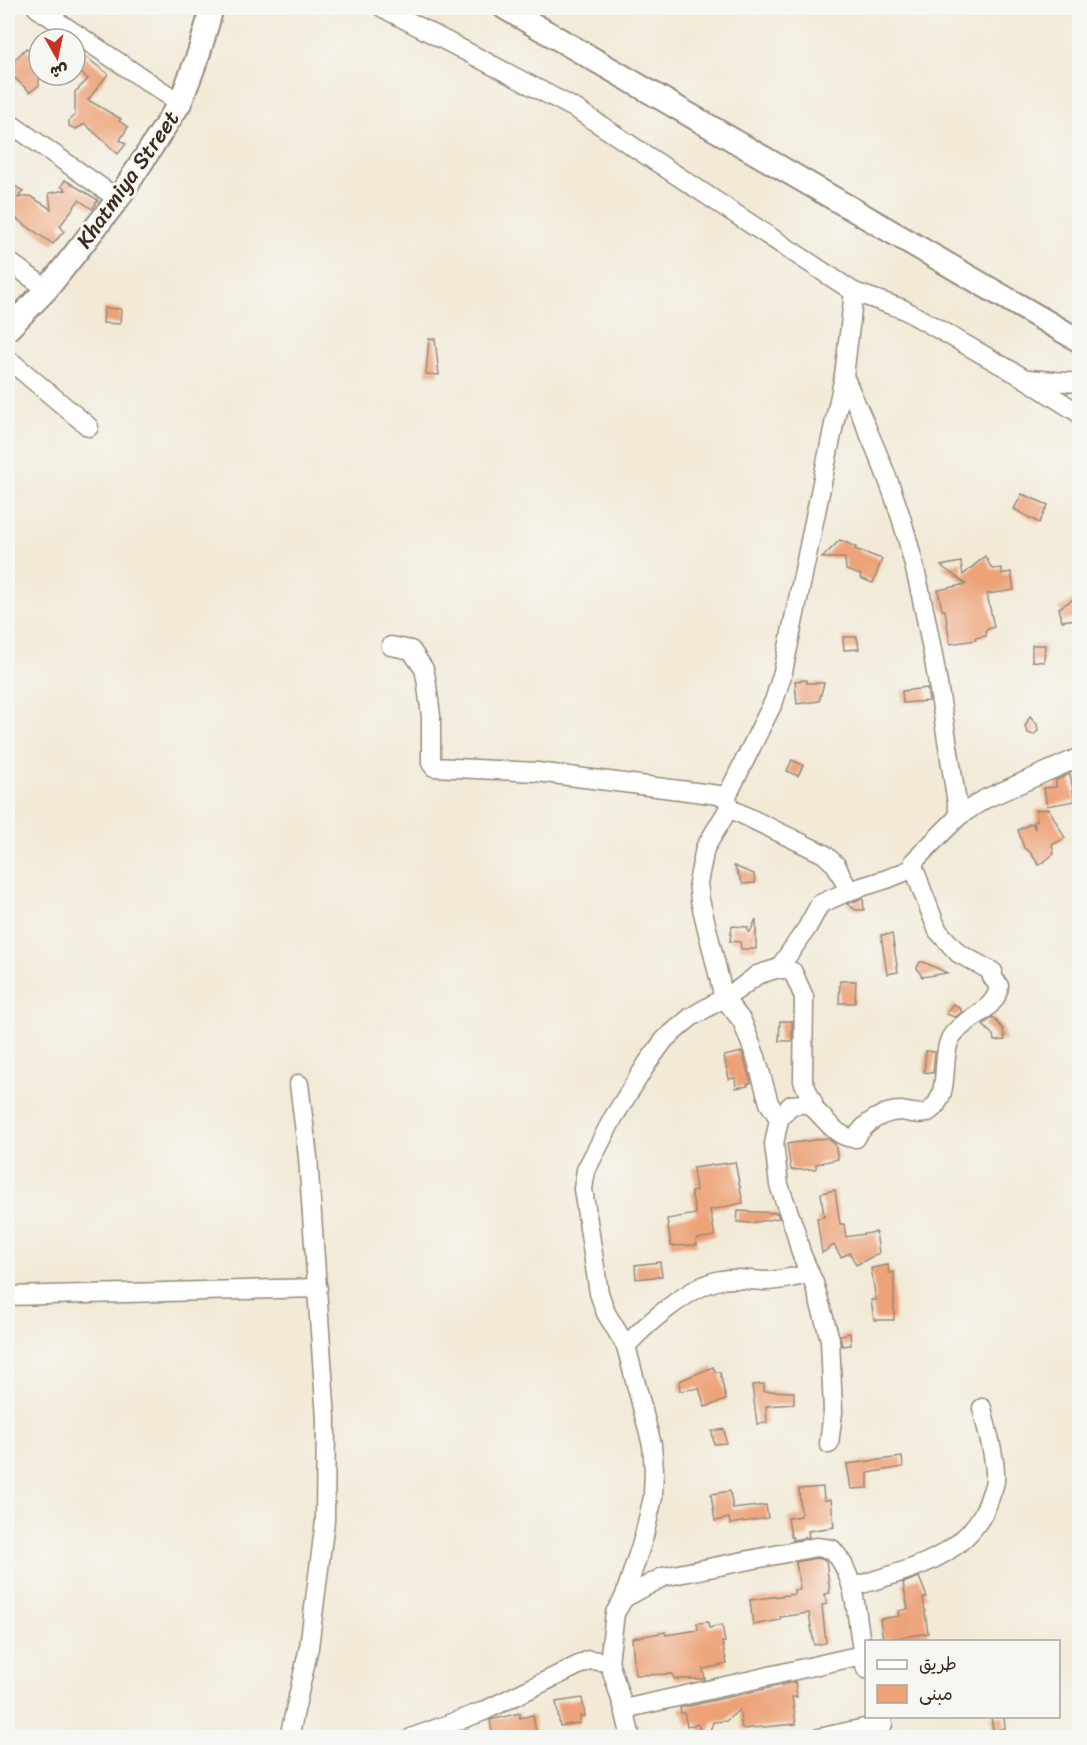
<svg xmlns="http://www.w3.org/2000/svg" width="1087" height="1745" viewBox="0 0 1087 1745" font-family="Sriracha,'Playpen Sans Arabic',sans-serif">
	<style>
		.building { fill: #eda277 }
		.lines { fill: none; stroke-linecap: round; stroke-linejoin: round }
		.minor-casing { stroke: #968a7a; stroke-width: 21 }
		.tertiary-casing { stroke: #968a7a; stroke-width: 26 }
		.minor { stroke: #fff; stroke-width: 18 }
		.tertiary { stroke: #fff; stroke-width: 22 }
		.labels { text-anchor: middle; stroke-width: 6; stroke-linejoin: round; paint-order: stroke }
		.street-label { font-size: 22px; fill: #3b2a1e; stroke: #f6f6f2 }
	</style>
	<rect width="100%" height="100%" fill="#f6f6f2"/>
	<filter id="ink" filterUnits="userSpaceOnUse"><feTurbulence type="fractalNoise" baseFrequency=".0167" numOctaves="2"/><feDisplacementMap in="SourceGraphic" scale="12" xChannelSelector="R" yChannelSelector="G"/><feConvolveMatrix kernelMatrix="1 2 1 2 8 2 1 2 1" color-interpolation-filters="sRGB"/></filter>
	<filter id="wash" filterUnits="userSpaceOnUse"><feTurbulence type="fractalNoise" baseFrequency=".008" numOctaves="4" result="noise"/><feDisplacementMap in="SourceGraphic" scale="24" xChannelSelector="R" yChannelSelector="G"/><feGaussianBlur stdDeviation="1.35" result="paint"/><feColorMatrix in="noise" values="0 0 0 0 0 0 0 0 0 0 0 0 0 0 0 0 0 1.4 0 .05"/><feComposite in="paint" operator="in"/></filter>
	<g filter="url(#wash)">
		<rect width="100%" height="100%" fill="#f2ead7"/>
		<g id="blocks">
			<g class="building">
				<polygon points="26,48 39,62 39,85 30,92 8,72 8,67"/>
				<polygon points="75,49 108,74 88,100 121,119 119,121 128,127 120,140 126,144 118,154 85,124 76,129 69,126 69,120 75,115 75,92 88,79 75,68"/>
				<polygon points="65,180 98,200 92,209 79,200 60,226 64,231 53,244 8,213 8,182 23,191 18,198 30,196 51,209 49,193 66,190 61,186"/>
				<polygon points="104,308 121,309 120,324 103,323"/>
				<polygon points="429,339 435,339 439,375 426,374"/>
				<polygon points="1022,494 1048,505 1039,523 1014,509"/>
				<polygon points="840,540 856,547 855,549 882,559 873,583 860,578 861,575 846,570 845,558 822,558"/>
				<polygon points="985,556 992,569 1002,568 1002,574 1011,572 1014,590 987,594 994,627 986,630 986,636 975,638 976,640 950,644 945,610 942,610 938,590 966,584 941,566 961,562 963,575"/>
				<polygon points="1080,595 1080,610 1075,613 1076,619 1062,621 1059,608"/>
				<polygon points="843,637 857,637 859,649 844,650"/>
				<polygon points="1032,645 1045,645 1044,662 1032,661"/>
				<polygon points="807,680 807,683 824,683 819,701 797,704 795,681"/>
				<polygon points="927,688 929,701 903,703 902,691"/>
				<polygon points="1030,716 1037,724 1038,731 1033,735 1028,733 1025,727"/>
				<polygon points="792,760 803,765 798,776 787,771"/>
				<polygon points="1070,774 1075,801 1047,806 1044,788 1056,787 1056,780"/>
				<polygon points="1049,809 1065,838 1052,845 1054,854 1039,865 1030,852 1024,848 1018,830 1032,823 1035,829 1034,822 1037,821 1036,810"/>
				<polygon points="734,866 754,874 755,883 743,884"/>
				<polygon points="863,898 864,910 856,910 847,904"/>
				<polygon points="756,919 756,949 741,949 740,942 730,941 732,926 748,927 748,932 750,932"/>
				<polygon points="892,934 898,972 887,974 881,935"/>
				<polygon points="920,962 924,962 947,973 922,977 917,968"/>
				<polygon points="840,981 856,981 855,1003 839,1003"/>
				<polygon points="953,1004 961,1009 961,1013 955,1017 946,1014"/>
				<polygon points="993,1017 1003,1029 1005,1040 994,1041 993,1035 983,1025"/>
				<polygon points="780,1021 792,1021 792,1041 779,1041"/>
				<polygon points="926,1051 935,1052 933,1073 924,1072"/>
				<polygon points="742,1052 751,1083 747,1084 748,1086 736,1088 735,1078 729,1079 724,1056"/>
				<polygon points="827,1138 835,1144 838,1159 816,1164 816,1169 791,1170 787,1144"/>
				<polygon points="735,1162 743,1203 710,1210 715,1236 696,1239 697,1245 671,1246 667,1219 696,1214 691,1192 696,1191 693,1168"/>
				<polygon points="835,1190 840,1224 844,1224 846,1237 876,1232 879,1253 856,1265 850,1253 841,1257 834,1245 822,1253 817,1218 824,1217 821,1193"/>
				<polygon points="738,1211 777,1213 779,1218 751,1223 737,1222"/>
				<polygon points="660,1262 662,1276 636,1279 635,1265"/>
				<polygon points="888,1265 889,1273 894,1272 894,1320 874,1320 871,1300 876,1300 871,1268"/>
				<polygon points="850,1333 851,1345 842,1346 840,1335"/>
				<polygon points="713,1367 715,1372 720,1372 726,1400 705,1407 699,1388 680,1391 679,1381"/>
				<polygon points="764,1384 764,1391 794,1392 794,1404 766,1406 767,1423 757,1424 752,1385"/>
				<polygon points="724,1429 726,1443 714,1444 712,1431"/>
				<polygon points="902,1457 903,1467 868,1473 868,1488 851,1489 847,1464"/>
				<polygon points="823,1487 824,1500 831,1500 834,1527 808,1531 809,1537 793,1540 793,1537 791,1537 788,1518 801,1516 799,1489"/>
				<polygon points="730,1491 733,1509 766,1505 768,1518 730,1524 729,1518 715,1521 711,1494"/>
				<polygon points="816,1558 826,1560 830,1593 825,1594 827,1604 822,1605 826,1643 814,1645 809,1613 780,1617 780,1620 753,1625 750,1600 795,1594 794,1590 800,1590 796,1562"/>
				<polygon points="919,1577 927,1597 923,1598 928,1633 883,1640 880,1619 899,1616 898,1611 908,1609 903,1583"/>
				<polygon points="708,1622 709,1628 722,1625 725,1642 722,1642 727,1664 703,1669 705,1679 674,1679 673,1674 635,1675 632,1638 665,1632 666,1635 698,1630 697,1623"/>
				<polygon points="795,1682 797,1697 792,1697 796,1724 742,1729 739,1710 726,1721 713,1722 708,1737 702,1737 698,1724 687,1726 684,1713 681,1713 680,1708"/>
				<polygon points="582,1698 585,1716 580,1716 580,1723 560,1726 556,1702"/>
				<polygon points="520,1713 520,1718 533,1715 536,1732 493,1737 490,1720"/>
				<polygon points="991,1716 1004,1716 1005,1728 993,1731"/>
			</g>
		</g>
	</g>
	<g filter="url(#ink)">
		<use href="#blocks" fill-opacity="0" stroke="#968a7a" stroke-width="1.5"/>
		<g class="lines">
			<defs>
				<g id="minor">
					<polyline points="37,8 180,103"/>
					<polyline points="383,8 576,109 854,292 903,309 1024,378 1080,414"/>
					<polyline points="8,122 118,199"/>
					<polyline points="8,261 47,289"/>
					<polyline points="8,359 89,427"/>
					<path d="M844,376c23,53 48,106 63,162 25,91 37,185 52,278"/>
					<polyline points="1027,379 1080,383"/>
					<polyline points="391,646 411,650 424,669 426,678 431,716 431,763 434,767 537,772 727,796"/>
					<polyline points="729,808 824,854 836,865 849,891"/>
					<polyline points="779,968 807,928 820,904 849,891 887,879 914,868"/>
					<path d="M779,1119l12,-14 22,-2v5c13,11 24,31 43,30 8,-15 27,-27 45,-27 8,1 20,5 27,1 24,-15 12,-51 22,-73 10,-20 46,-26 49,-53l-7,-9 1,-5 -35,-19 -20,-22 -15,-38 -9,-25v-7l45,-45 26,-17 95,-42"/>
					<polyline points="8,1296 318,1288"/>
					<path d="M626,1346c20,-22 65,-61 95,-66 15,-3 31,1 47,1 14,-1 28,-4 41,-7"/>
					<polyline points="829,1444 833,1412 830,1339 814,1283 801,1253 795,1230 779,1185 774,1144 779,1119 769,1103 756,1057 742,1021 724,998 700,900 698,883 705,848 729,808 727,796 774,701 783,672 844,376 854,292"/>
					<path d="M852,1587c52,-16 114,-28 136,-84 2,-7 6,-15 7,-22 1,-24 -8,-50 -13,-73"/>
					<path d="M624,1598l39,-21 153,-30 16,2c29,31 23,81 34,120"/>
					<polyline points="609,1662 624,1709 631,1738"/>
					<polyline points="624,1709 862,1655"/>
					<polyline points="289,1738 309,1647 325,1521 326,1419 308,1157 299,1084"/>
					<polyline points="411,1738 484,1711 589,1660 609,1662 615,1613 624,1598 644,1536 653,1497 654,1469 652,1445 626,1346 606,1313 599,1293 583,1189 586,1170 613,1118 648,1062 665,1039 691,1017 739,989 757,975 779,968 793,972 804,997 803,1081 813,1103"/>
					<polyline points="819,1738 883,1724"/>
				</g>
				<g id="tertiary">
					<polyline points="505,8 1080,341"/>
					<polyline points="8,329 47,289 118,199 180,103 199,53 212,8"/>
				</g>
			</defs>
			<use href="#minor" class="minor-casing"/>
			<use href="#tertiary" class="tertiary-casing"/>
			<use href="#minor" class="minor"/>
			<use href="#tertiary" class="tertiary"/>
		</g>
	</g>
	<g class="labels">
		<g class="street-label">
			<text transform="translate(127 179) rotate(-55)" y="8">Khatmiya Street</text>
		</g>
	</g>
	<rect width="1087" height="1745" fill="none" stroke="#f6f6f2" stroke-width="30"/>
	<rect x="865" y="1640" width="195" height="78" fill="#f6f6f2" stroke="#aba49d" stroke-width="1.5"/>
	<rect x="877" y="1660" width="30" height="9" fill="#ffffff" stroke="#aba49d" stroke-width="1.5"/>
	<text x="919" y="1670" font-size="18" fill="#3b2a1e">طريق</text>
	<rect x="877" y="1685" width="30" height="18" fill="#eda277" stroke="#aba49d" stroke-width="1.5"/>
	<text x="919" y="1700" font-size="18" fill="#3b2a1e">مبنى</text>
	<g transform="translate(57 57) rotate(171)"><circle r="28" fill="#f6f6f2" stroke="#aba49d" stroke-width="1.5"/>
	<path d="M0-4.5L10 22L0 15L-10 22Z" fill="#c8321e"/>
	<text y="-9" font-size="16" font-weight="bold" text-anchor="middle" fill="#3b2a1e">ش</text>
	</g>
</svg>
